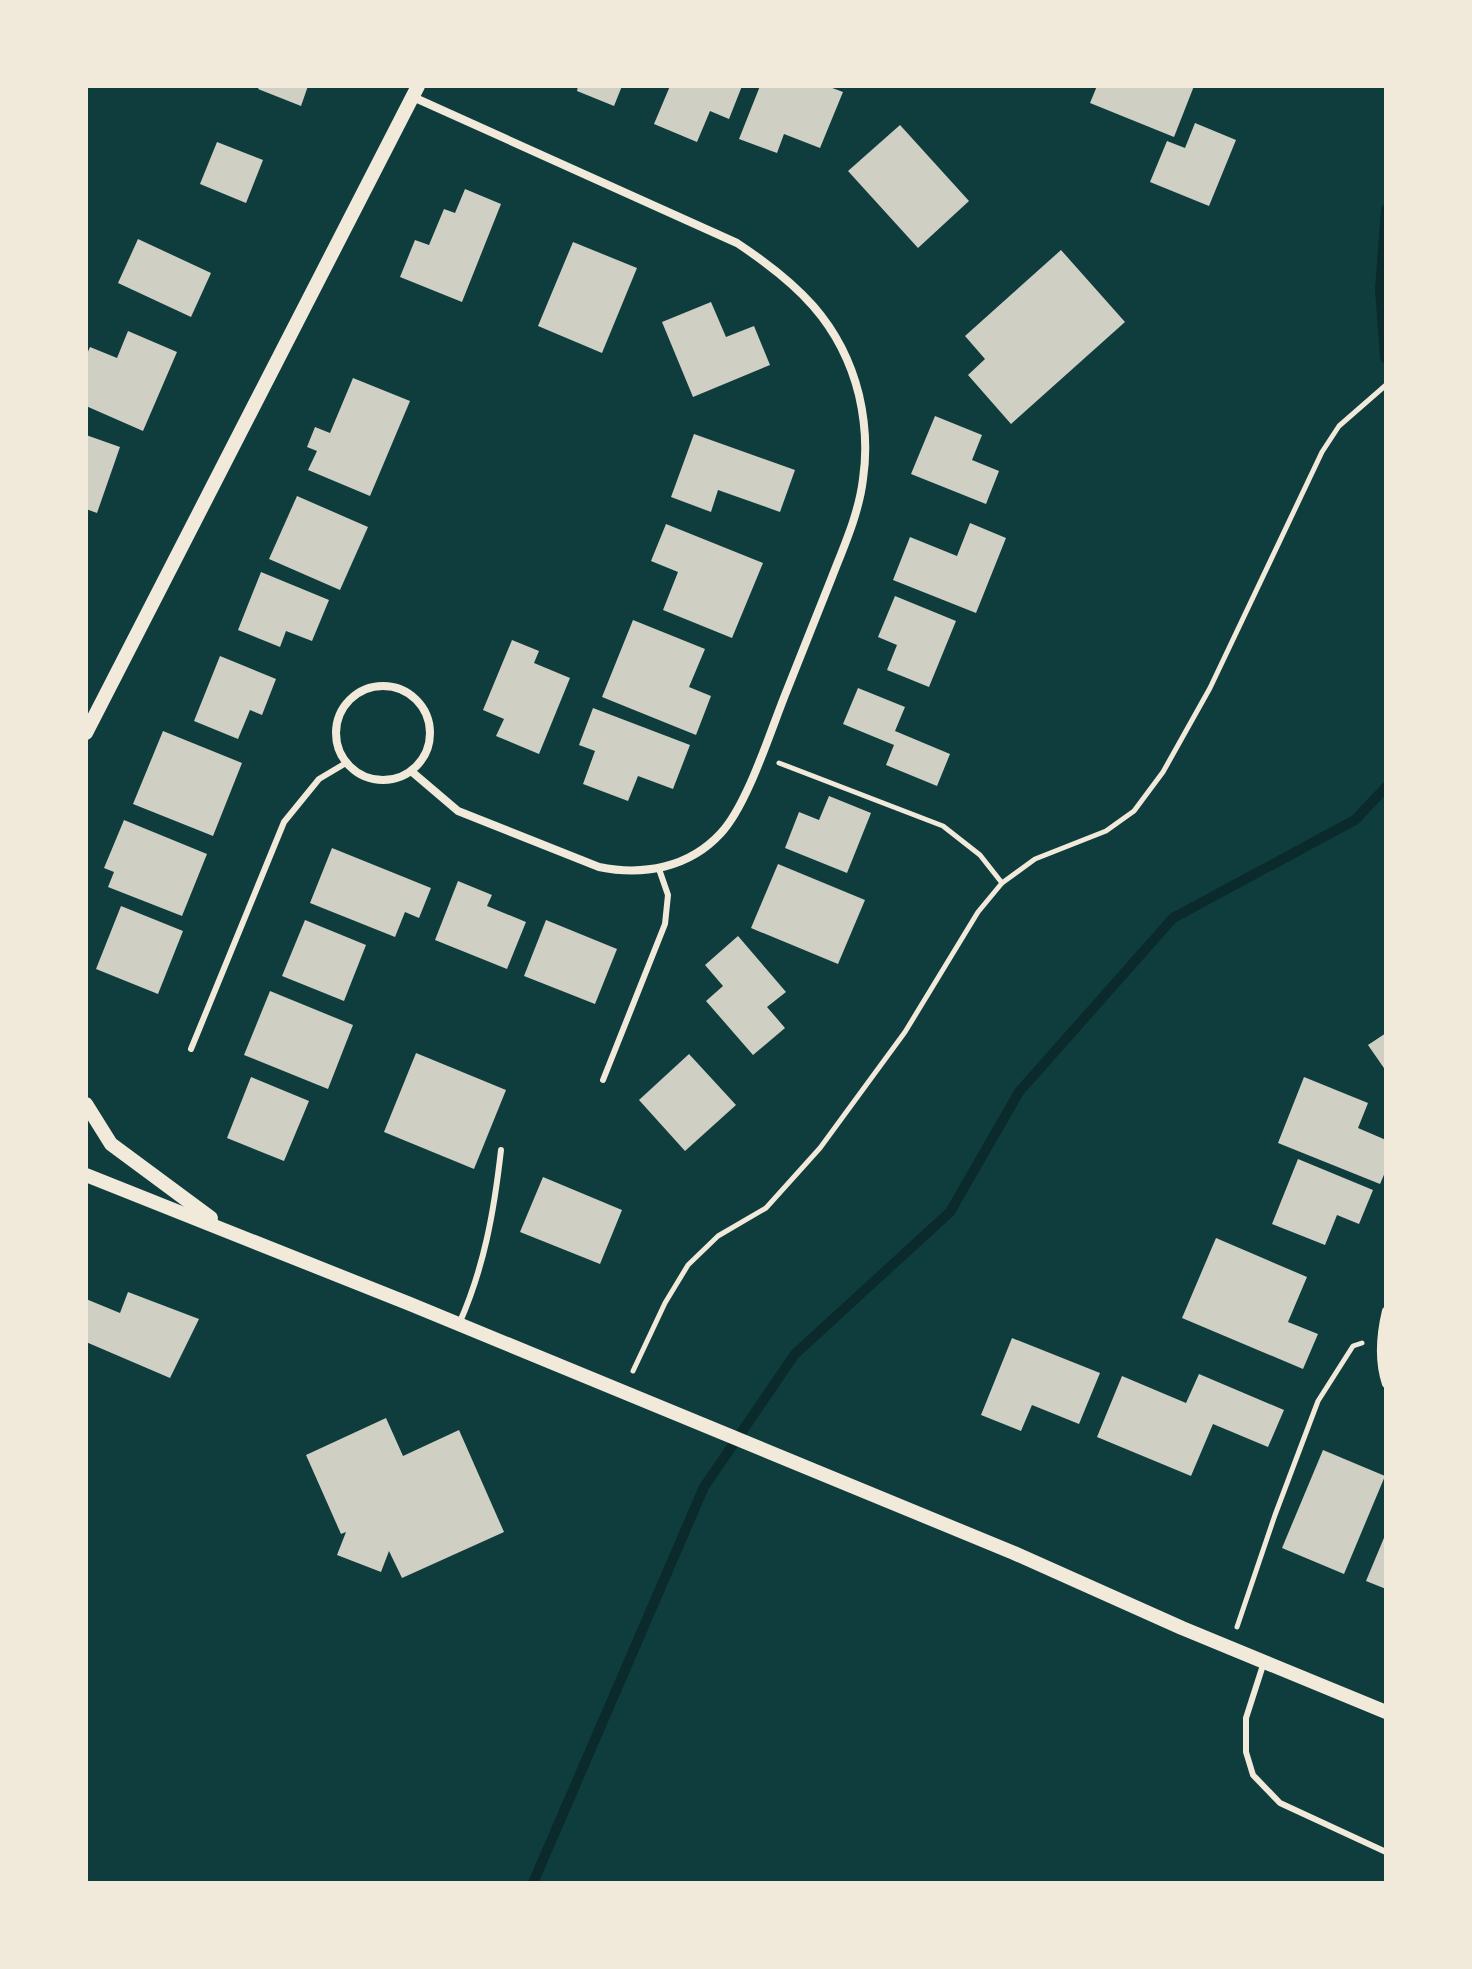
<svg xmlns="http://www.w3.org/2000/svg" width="1472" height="1969" viewBox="0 0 1472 1969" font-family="Karla,sans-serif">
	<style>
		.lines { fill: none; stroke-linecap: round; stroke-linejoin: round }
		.stream { stroke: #0a2a2b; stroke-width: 10 }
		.building { fill: #cfcfc3 }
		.path { stroke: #f1e9da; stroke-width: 5 }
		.service { stroke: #f1e9da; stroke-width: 6 }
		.minor { stroke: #f1e9da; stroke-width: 8 }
		.tertiary { stroke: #f1e9da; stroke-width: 14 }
	</style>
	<rect width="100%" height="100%" fill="#0f3d3e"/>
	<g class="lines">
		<g class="stream">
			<polyline points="1385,358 1380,289 1386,209"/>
			<polyline points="533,1883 704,1487 795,1354 950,1212 1019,1092 1173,918 1355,820 1386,787"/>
		</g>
	</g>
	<g class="building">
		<polygon points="260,86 308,86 301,106 258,89"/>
		<polygon points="578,86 622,86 614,106 577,91"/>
		<polygon points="670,86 742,86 729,119 710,111 697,142 654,124"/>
		<polygon points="760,86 827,86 843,92 820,148 784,134 777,153 739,139"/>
		<polygon points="1097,86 1194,86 1174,137 1090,103"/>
		<polygon points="1195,123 1236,140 1209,206 1150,182 1167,141 1185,148"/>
		<polygon points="900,125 969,201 918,248 848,171"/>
		<polygon points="217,142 263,160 246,203 200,184"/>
		<polygon points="465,189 501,204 462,302 400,277 415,240 429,245 444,209 455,213"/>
		<polygon points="138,239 211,273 191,317 118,283"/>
		<polygon points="573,242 637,268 602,353 538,326"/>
		<polygon points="1061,250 1125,322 1011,424 968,375 985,359 965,336"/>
		<polygon points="711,302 726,337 754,326 770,365 693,397 662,322"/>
		<polygon points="128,331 177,352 143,431 86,406 86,356 90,347 117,358"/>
		<polygon points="353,378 410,401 370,496 308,470 317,451 307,447 315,427 330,433"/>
		<polygon points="935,416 982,435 972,460 999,471 986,504 911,474"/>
		<polygon points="694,434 795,470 780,512 718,490 711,512 671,497"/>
		<polygon points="86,435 120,447 97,513 86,509"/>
		<polygon points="297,496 368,527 340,590 269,559"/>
		<polygon points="970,523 1006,538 976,613 893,580 910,537 957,556"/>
		<polygon points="666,524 763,563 732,638 663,610 678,572 651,561"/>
		<polygon points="261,572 329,600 312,641 286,631 280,647 238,630"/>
		<polygon points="895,596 956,621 929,687 887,670 897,645 878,637"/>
		<polygon points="633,620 705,649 689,687 711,696 696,735 602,697"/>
		<polygon points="512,640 539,651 534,663 570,678 539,754 496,736 504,719 483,710"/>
		<polygon points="220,656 276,679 262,715 250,710 238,739 194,721"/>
		<polygon points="858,688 905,707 895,731 950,754 937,786 886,765 894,745 843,724"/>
		<polygon points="593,708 690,745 673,789 638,776 628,801 583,784 595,751 579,745"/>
		<polygon points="163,731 242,763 213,836 133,804"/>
		<polygon points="829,796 871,813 847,873 785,848 799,812 819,820"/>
		<polygon points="124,820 207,854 182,916 108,887 114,872 104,868"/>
		<polygon points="332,848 431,888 419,918 405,912 395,937 310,903"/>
		<polygon points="778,864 865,900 838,964 751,928"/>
		<polygon points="458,881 492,895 487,906 526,922 507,969 435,940"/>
		<polygon points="121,906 183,931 158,994 96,969"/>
		<polygon points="305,920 366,945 344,1001 282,976"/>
		<polygon points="546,920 617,949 595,1004 524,976"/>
		<polygon points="738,936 786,992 767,1007 785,1028 753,1055 706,1001 723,986 705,965"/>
		<polygon points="270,991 353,1025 328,1089 244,1055"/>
		<polygon points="1386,1033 1386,1071 1368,1045"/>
		<polygon points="416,1053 506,1090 474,1169 384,1132"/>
		<polygon points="689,1054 736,1105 685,1151 639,1100"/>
		<polygon points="251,1077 309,1101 284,1161 227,1138"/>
		<polygon points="1304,1077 1368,1103 1358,1128 1386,1140 1386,1170 1380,1184 1278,1143"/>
		<polygon points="1298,1159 1373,1190 1359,1224 1337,1215 1325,1245 1272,1224"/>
		<polygon points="543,1177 622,1210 600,1264 520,1232"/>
		<polygon points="1216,1238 1307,1277 1288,1322 1318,1334 1303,1369 1182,1318"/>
		<polygon points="128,1292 199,1319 170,1378 86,1342 86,1299 120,1313"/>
		<polygon points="1012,1338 1100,1373 1079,1424 1032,1405 1021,1431 981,1415"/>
		<polygon points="1199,1374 1284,1410 1268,1447 1213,1424 1191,1476 1097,1437 1122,1376 1186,1403"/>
		<polygon points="386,1418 403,1456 459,1430 504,1532 402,1578 389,1551 381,1572 337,1555 346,1532 341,1534 306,1455"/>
		<polygon points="1323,1450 1385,1476 1344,1574 1282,1548"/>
		<polygon points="1386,1533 1386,1589 1366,1581"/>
	</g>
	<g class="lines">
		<g class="path">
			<polyline points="779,763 943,826 980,855 1002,883"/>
			<polyline points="633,1371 665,1303 688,1265 718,1236 766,1208 820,1148 905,1032 978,912 1002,883 1035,859 1106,831 1134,811 1163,772 1210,688 1322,452 1339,426 1386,385"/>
			<polyline points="1237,1627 1275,1515 1318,1401 1353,1346 1362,1343"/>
		</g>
		<g class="service">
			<polyline points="191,1049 284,822 319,779 346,763"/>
			<polyline points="603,1080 665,924 668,895 659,869"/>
			<path d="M459,1324c25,-56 35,-112 42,-174"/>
			<polyline points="1264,1662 1246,1718 1246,1752 1253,1775 1280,1803 1386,1852"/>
		</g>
		<g class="minor">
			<circle cx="383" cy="733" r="47"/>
			<path d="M411,771l47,40 141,56c44,9 90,1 122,-34 27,-29 50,-104 66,-143 15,-38 30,-75 45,-113 12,-31 27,-64 31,-98 4,-27 2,-58 -4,-84 -18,-73 -63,-113 -122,-152l-324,-146"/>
			<path d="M1386,1311c-6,25 -8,49 0,73"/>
		</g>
		<g class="tertiary">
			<polyline points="86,733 418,86"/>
			<polyline points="86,1104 111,1144 211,1218"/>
			<polyline points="86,1175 410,1304 1014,1553 1182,1628 1386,1712"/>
		</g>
	</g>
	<rect width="1472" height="1969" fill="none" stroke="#f1e9da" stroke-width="176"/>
</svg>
